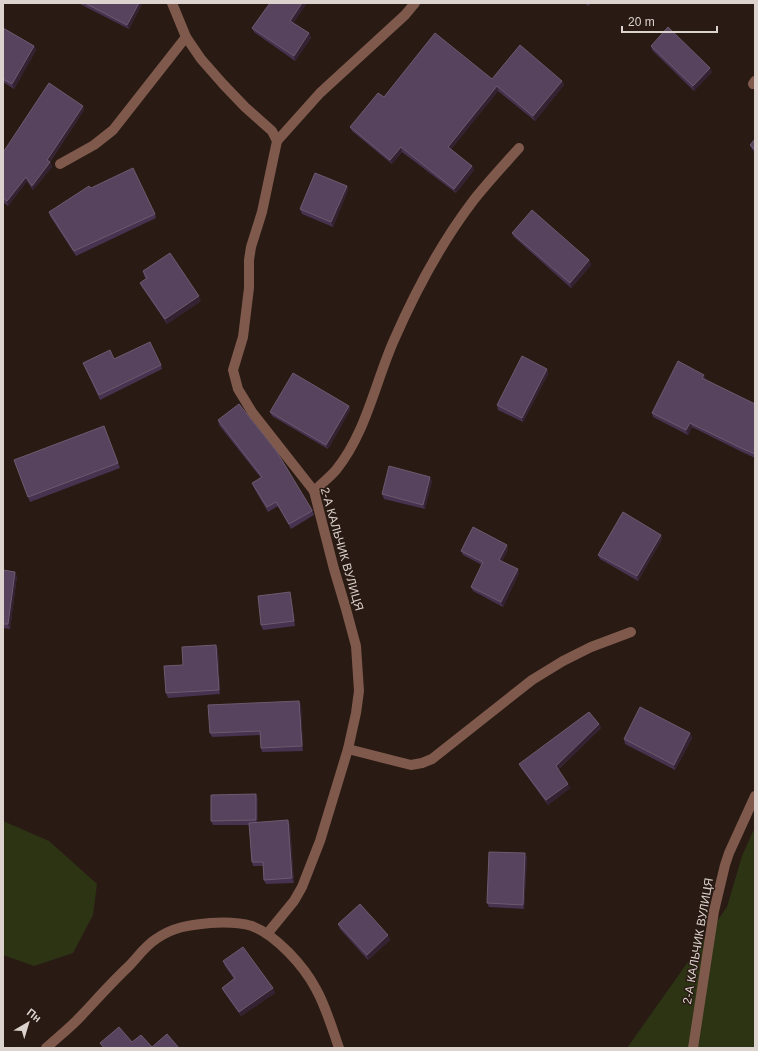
<svg xmlns="http://www.w3.org/2000/svg" width="758" height="1051" viewBox="0 0 758 1051" font-family="Arial,sans-serif">
	<style>
		.green { fill: #2c3414 }
		.lines { fill: none; stroke-linecap: round; stroke-linejoin: round }
		.minor { stroke: #7f594c; stroke-width: 10 }
		.wall { fill: #473250 }
		.shaded-wall { fill: #342232 }
		.building { fill: #57435d; stroke: #6c5a6f }
		.labels { text-anchor: middle; stroke-width: 3; stroke-linejoin: round; paint-order: stroke }
		.street-label { font-size: 12px; fill: #ddd3ce; stroke: #291b14 }
	</style>
	<rect width="100%" height="100%" fill="#291b14"/>
	<g class="green">
		<polygon points="3,821 49,841 97,884 93,915 73,953 34,966 3,955"/>
		<polygon points="755,827 755,1048 627,1048 727,907 742,856"/>
	</g>
	<g class="lines">
		<g class="minor">
			<polyline points="172,3 186,37 201,59 223,84 245,107 272,131 277,141 262,212 251,247 249,260 249,288 243,337 233,370 238,389 252,412 314,491 334,569 346,609 356,646 359,691 356,713 348,749 320,841 302,887 294,901 267,934"/>
			<polyline points="753,84 755,81"/>
			<polyline points="277,141 320,93 405,15 415,3"/>
			<polyline points="60,164 94,145 113,130 186,37"/>
			<path d="M314,491c7,-7 16,-14 22,-21 30,-37 39,-87 58,-130 21,-48 47,-97 79,-139 14,-18 30,-35 46,-53"/>
			<polyline points="348,749 411,765 422,763 432,759 532,680 563,661 591,647 631,632"/>
			<path d="M46,1048c12,-11 25,-21 36,-33 15,-16 30,-33 46,-48 9,-9 17,-21 28,-28 17,-12 33,-14 54,-16 14,-1 28,-1 42,3 24,9 52,40 64,63 10,18 16,39 23,59"/>
			<polyline points="693,1048 714,911 725,865 729,853 755,796"/>
		</g>
	</g>
	<g class="wall">
		<polygon points="78,3 141,3 142,4 129,29"/>
		<polygon points="270,3 307,3 293,23 309,33 311,38 295,61 254,32 252,28"/>
		<polygon points="584,3 591,3 589,6"/>
		<polygon points="3,28 34,46 36,50 14,89 3,82"/>
		<polygon points="651,46 712,72 694,91 652,50"/>
		<polygon points="492,79 562,81 564,85 535,121 498,91 451,149 472,166 474,170 456,193 402,152 392,164 352,131 350,127 384,97"/>
		<polygon points="84,110 50,162 52,167 33,190 27,181 8,206 3,202 3,150 4,151"/>
		<polygon points="755,139 755,153 752,149 750,145"/>
		<polygon points="347,186 348,190 333,227 302,214 300,209"/>
		<polygon points="91,188 155,214 156,218 76,256 50,216 49,212"/>
		<polygon points="512,233 589,260 591,265 571,288 514,237"/>
		<polygon points="143,271 201,301 167,324 142,287 140,283 146,279 144,276"/>
		<polygon points="114,359 161,365 162,369 100,400 83,363"/>
		<polygon points="547,369 548,374 523,422 498,410 497,405"/>
		<polygon points="706,379 706,380 755,404 755,458 742,452 692,427 688,435 653,417 652,413"/>
		<polygon points="349,406 350,410 328,449 272,416 270,412"/>
		<polygon points="218,420 312,510 314,515 291,529 278,506 268,512 254,488 252,483 261,478 219,425"/>
		<polygon points="104,426 120,468 30,502 14,460"/>
		<polygon points="432,481 425,509 384,499 382,494"/>
		<polygon points="661,535 662,539 638,581 600,559 598,555"/>
		<polygon points="508,549 502,561 519,573 503,607 473,591 471,587 482,565 463,555 461,551"/>
		<polygon points="3,570 17,576 10,629 3,628"/>
		<polygon points="291,597 295,626 263,630 261,625"/>
		<polygon points="216,645 218,650 220,694 168,698 166,693"/>
		<polygon points="299,701 301,705 303,751 262,752 261,748 260,735 212,737 210,733"/>
		<polygon points="599,724 601,728 558,770 570,788 548,805 521,768 519,764"/>
		<polygon points="690,733 692,738 675,770 625,744 624,739"/>
		<polygon points="258,798 258,822 290,824 294,883 266,884 264,880 263,866 253,866 252,862 249,825 213,825 211,821"/>
		<polygon points="525,853 527,858 524,909 489,907 487,903"/>
		<polygon points="338,924 388,935 390,940 368,960 340,929"/>
		<polygon points="223,961 273,988 275,993 241,1016 224,992 222,988 234,979 225,966"/>
	</g>
	<g class="shaded-wall">
		<polygon points="139,3 141,3 142,4 129,29 127,25"/>
		<polygon points="302,3 307,3 292,25 290,21"/>
		<polygon points="588,3 591,3 589,6"/>
		<polygon points="309,33 311,38 295,61 294,56"/>
		<polygon points="34,46 36,50 14,89 12,84"/>
		<polygon points="710,68 712,72 694,91 693,86"/>
		<polygon points="562,81 564,85 535,121 533,116"/>
		<polygon points="497,86 498,91 450,151 448,147"/>
		<polygon points="83,106 84,110 48,164 47,160"/>
		<polygon points="401,147 402,152 392,164 390,160"/>
		<polygon points="50,162 52,167 33,190 32,186"/>
		<polygon points="472,166 474,170 456,193 454,189"/>
		<polygon points="26,177 27,181 8,206 7,201"/>
		<polygon points="347,186 348,190 333,227 331,222"/>
		<polygon points="589,260 591,265 571,288 570,283"/>
		<polygon points="199,296 201,301 167,324 165,319"/>
		<polygon points="547,369 548,374 523,422 522,418"/>
		<polygon points="704,375 706,379 704,383 702,378"/>
		<polygon points="349,406 350,410 328,449 326,445"/>
		<polygon points="690,423 692,427 688,435 686,430"/>
		<polygon points="430,477 432,481 425,509 423,505"/>
		<polygon points="661,535 662,539 638,581 637,576"/>
		<polygon points="507,545 508,549 501,564 499,560"/>
		<polygon points="518,569 519,573 503,607 501,602"/>
		<polygon points="15,572 17,576 10,629 8,624"/>
		<polygon points="216,645 218,650 220,694 219,690"/>
		<polygon points="299,701 301,705 303,751 302,746"/>
		<polygon points="599,724 601,728 557,771 556,766"/>
		<polygon points="690,733 692,738 675,770 674,765"/>
		<polygon points="568,784 570,788 548,805 546,800"/>
		<polygon points="256,794 258,798 258,825 256,820"/>
		<polygon points="288,820 290,824 294,883 292,878"/>
		<polygon points="525,853 527,858 524,909 523,905"/>
		<polygon points="388,935 390,940 368,960 367,955"/>
		<polygon points="273,988 275,993 241,1016 239,1012"/>
	</g>
	<g class="building">
		<polygon points="85,3 139,3 127,25"/>
		<polygon points="270,3 302,3 290,21 309,33 294,56 252,28"/>
		<polygon points="668,27 710,68 693,86 651,46"/>
		<polygon points="3,28 34,46 12,84 3,79"/>
		<polygon points="435,33 492,79 520,45 562,81 533,116 497,86 448,147 472,166 454,189 401,147 390,160 350,127 378,93 384,97"/>
		<polygon points="49,83 83,106 47,160 50,162 32,186 26,177 7,201 3,198 3,150 4,151"/>
		<polygon points="755,139 755,150 750,145"/>
		<polygon points="133,168 155,214 74,251 49,212 89,186 91,188"/>
		<polygon points="315,173 347,186 331,222 300,209"/>
		<polygon points="532,210 589,260 570,283 512,233"/>
		<polygon points="170,253 199,296 165,319 140,283 147,278 143,271"/>
		<polygon points="150,342 161,365 99,395 83,363 110,350 114,359"/>
		<polygon points="522,356 547,369 522,418 497,405"/>
		<polygon points="678,361 704,375 702,378 755,404 755,454 741,448 690,423 686,430 652,413"/>
		<polygon points="293,373 349,406 326,445 270,412"/>
		<polygon points="239,404 277,452 312,510 312,511 289,524 276,502 267,507 252,483 262,477 218,420"/>
		<polygon points="104,426 118,463 28,497 14,460"/>
		<polygon points="389,466 430,477 423,505 382,494"/>
		<polygon points="623,512 661,535 637,576 598,555"/>
		<polygon points="473,527 507,545 499,560 518,569 501,602 471,587 483,562 461,551"/>
		<polygon points="3,570 15,572 8,624 3,624"/>
		<polygon points="290,592 294,621 261,625 258,596"/>
		<polygon points="216,645 219,690 166,693 164,666 183,665 182,647"/>
		<polygon points="299,701 302,746 261,748 260,731 210,733 208,705"/>
		<polygon points="640,707 690,733 674,765 624,739"/>
		<polygon points="589,712 599,724 556,766 568,784 546,800 519,764"/>
		<polygon points="256,794 256,820 211,821 211,795"/>
		<polygon points="288,820 292,878 264,880 263,862 252,862 249,823"/>
		<polygon points="489,852 525,853 523,905 487,903"/>
		<polygon points="360,904 388,935 367,955 338,924"/>
		<polygon points="243,947 273,988 239,1012 222,988 235,978 223,961"/>
		<polygon points="119,1027 132,1042 141,1035 152,1047 167,1034 179,1048 104,1048 100,1043"/>
	</g>
	<g class="labels">
		<g class="street-label">
			<text transform="translate(342 549) rotate(74)" y="4">2-А КАЛЬЧИК ВУЛИЦЯ</text>
			<text transform="translate(698 941) rotate(-80)" y="4">2-А КАЛЬЧИК ВУЛИЦЯ</text>
		</g>
	</g>
	<rect width="758" height="1051" fill="none" stroke="#ddd3ce" stroke-width="8"/>
	<g transform="translate(28 1023) rotate(38)" stroke="#291b14" stroke-width="3" paint-order="stroke">
	<path d="M0-3L7 15L0 10L-7 15Z" fill="#ddd3ce"/>
	<text y="-6" font-size="11" font-weight="bold" text-anchor="middle" fill="#ddd3ce">Пн</text>
	</g>
	<path d="M622 26v6h95v-6" fill="none" stroke="#ddd3ce" stroke-width="2"/>
	<text x="628" y="26" font-size="12" fill="#ddd3ce" stroke="#291b14" stroke-width="3" paint-order="stroke">20 m</text>
</svg>
